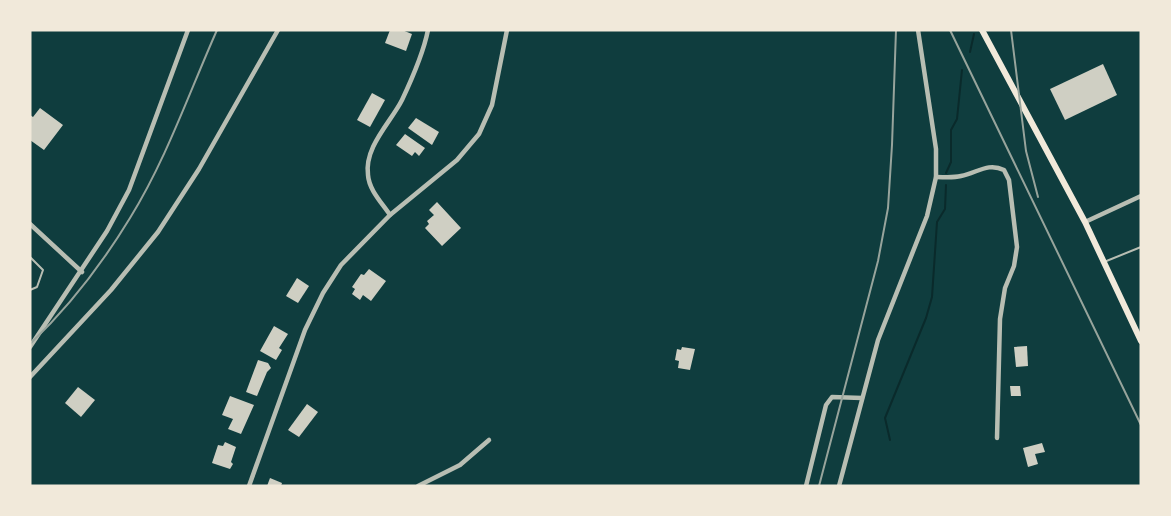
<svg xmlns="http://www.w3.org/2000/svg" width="1171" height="516" viewBox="0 0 1171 516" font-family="Raleway,sans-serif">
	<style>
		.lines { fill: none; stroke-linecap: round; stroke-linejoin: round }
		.stream { stroke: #0a2a2b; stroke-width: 2 }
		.building { fill: #cfcfc3 }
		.service { stroke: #b8beb3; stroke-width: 2 }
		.minor { stroke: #b8beb3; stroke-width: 4.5 }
		.secondary { stroke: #f1e9da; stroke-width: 6 }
		.rail { stroke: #97a49c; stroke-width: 2 }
	</style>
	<rect width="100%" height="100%" fill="#0f3d3e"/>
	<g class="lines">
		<g class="stream">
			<polyline points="970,52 974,34"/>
			<polyline points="946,173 951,162 951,130 957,119 962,70"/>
			<polyline points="890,440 885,418 926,318 932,297 937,222 945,209 946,185"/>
		</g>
	</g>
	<g class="building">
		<polygon points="390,30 402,30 412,34 406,51 385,43"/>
		<polygon points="1103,64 1117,95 1065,120 1050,89"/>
		<polygon points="372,93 385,100 370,127 357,120"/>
		<polygon points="40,108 63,125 44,150 30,140 30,115 33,117"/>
		<polygon points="416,118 439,132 432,145 408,128"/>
		<polygon points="405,134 425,148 419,156 415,152 412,156 396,145"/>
		<polygon points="437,202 461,228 442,246 425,228 429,224 427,221 434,215 429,210"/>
		<polygon points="369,269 386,281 371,301 363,295 360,300 352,294 355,289 352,287 361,274 364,275"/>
		<polygon points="297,278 309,286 298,303 286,296"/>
		<polygon points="274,326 288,334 279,348 282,350 276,360 260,351"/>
		<polygon points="1027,346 1028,366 1016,367 1014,347"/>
		<polygon points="682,347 695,349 690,370 678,368 679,361 675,360 677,349 681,350"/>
		<polygon points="258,360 268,363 271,368 267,372 257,396 246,392"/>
		<polygon points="1010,386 1020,386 1021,396 1011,396"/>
		<polygon points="78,387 95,400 81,417 65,403"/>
		<polygon points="230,396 254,405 241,434 228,429 233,419 222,415"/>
		<polygon points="307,404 318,412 299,437 288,430"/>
		<polygon points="225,442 236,447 231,462 233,464 230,469 212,463 218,445 223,446"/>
		<polygon points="1042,443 1045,452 1035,454 1038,464 1028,467 1023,448"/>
		<polygon points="270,478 282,483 281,486 267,486"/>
	</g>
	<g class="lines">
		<g class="service">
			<polyline points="30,257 43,270 37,287 30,290"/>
			<polyline points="1104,262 1141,247"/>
		</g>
		<g class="minor">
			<path d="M936,177c9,0 17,1 25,-1 16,-3 27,-14 43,-6l5,10 8,67 -3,19 -9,22 -5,31 -3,119"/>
			<path d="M390,215c-8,-12 -21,-25 -22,-40 -4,-28 23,-53 34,-75 9,-19 22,-50 26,-70"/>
			<polyline points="1085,222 1141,196"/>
			<polyline points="30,224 82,272"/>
			<polyline points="30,347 107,231 129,190 188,30"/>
			<polyline points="30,377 111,290 158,232 199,169 278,30"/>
			<polyline points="249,486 305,330 323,293 341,265 390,215 457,160 479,134 492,105 507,30"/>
			<polyline points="418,486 460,465 489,440"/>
			<polyline points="806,486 826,405 832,397 862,398"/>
			<polyline points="839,486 878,340 927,216 936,177 936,149 918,30"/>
		</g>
		<polyline class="secondary" points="982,30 1085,222 1141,341"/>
		<g class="rail">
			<polyline points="950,30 1141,425"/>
			<polyline points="1011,30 1026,151 1038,197"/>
			<path d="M30,344c39,-37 72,-80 100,-126 36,-58 59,-125 87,-188"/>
			<polyline points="819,486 878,261 888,208 892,145 896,30"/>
		</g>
	</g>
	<rect width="1171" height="516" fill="none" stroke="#f1e9da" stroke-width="63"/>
</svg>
